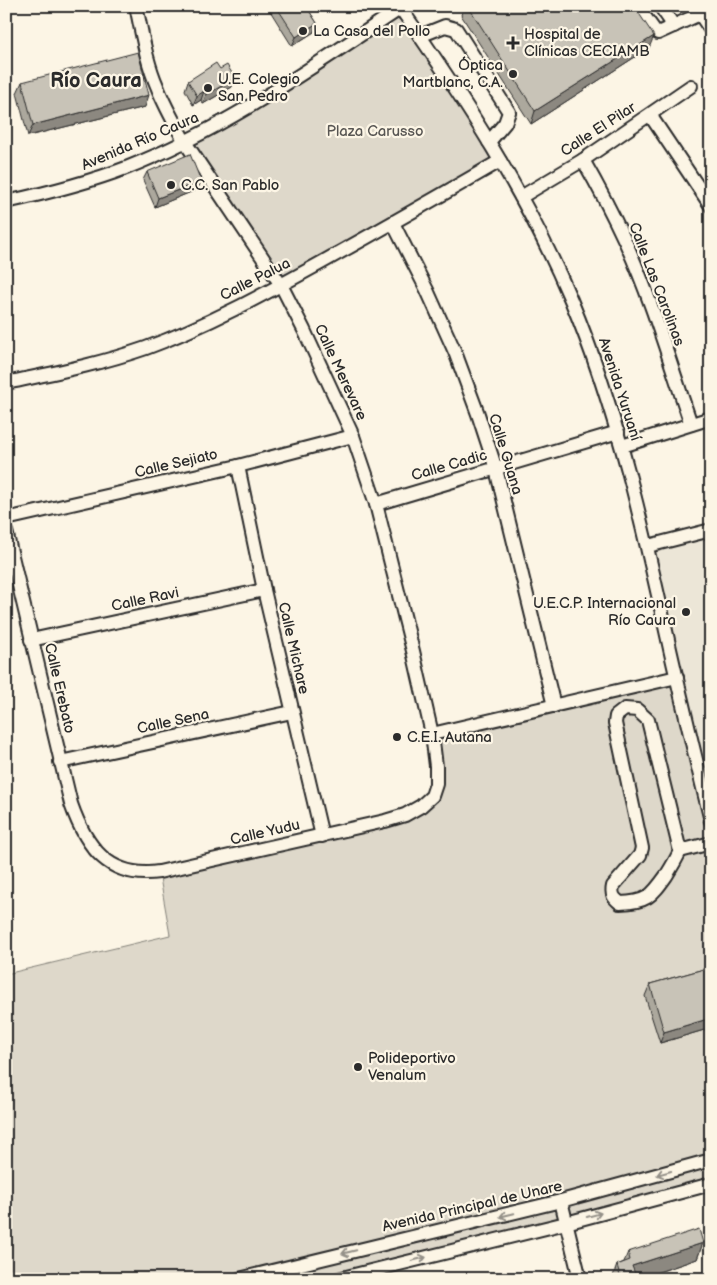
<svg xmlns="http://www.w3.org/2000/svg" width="717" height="1285" viewBox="0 0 717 1285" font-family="'Balsamiq Sans',sans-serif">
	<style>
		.built { fill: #ece6d7 }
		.green { fill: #ded8ca; stroke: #84827a }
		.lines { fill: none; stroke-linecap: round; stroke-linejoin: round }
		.minor-casing { stroke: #2b2b2b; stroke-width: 16 }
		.major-casing { stroke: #2b2b2b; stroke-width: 20 }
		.minor { stroke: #fcf5e5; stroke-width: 12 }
		.major { stroke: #fcf5e5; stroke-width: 16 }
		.wall { fill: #aca89d; stroke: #2b2b2b }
		.shaded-wall { fill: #8c8880; stroke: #2b2b2b }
		.building { fill: #c8c3b7; stroke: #2b2b2b }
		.oneway { stroke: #949088 }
		.poi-dot { fill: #2b2b2b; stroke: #fcf5e5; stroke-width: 2 }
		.labels { text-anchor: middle; stroke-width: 4.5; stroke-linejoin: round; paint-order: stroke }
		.poi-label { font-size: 15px; fill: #2b2b2b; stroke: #fcf5e5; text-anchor: start }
		.street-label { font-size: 15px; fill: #2b2b2b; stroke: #fcf5e5 }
		.park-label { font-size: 15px; fill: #585653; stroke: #fcf5e5 }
		.district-label { font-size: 20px; font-weight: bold; fill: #2b2b2b; stroke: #fcf5e5 }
	</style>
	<rect width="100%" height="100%" fill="#fcf5e5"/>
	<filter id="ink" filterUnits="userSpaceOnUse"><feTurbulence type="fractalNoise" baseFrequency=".02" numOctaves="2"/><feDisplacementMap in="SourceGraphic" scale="10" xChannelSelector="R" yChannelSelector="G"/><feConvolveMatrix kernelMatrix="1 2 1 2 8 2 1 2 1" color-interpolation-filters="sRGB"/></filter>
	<g filter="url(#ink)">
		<polygon class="built" points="711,530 711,821 648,546"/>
		<g class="green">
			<polygon points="400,8 500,161 281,285 185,142"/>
			<polygon points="677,677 711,821 711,1184 338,1279 6,1279 6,974 170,935 159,872 385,821 432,796 432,734"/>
		</g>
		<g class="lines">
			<defs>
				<g id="minor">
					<path d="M399,6c66,94 127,188 172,294 47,112 73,231 99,349 13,57 27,115 41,172"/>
					<polyline points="637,6 655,31 658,33 702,13"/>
					<polyline points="660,6 674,26"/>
					<polyline points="420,36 445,26 456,29 509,112 505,123 489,142"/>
					<polyline points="650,115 711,206"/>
					<path d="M583,160c15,26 29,53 42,81 27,59 45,122 66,183"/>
					<polyline points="521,197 583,160 691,86"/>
					<path d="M6,202c41,-9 81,-19 120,-34 100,-39 189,-103 278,-162"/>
					<polyline points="393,223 427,290 455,352 478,414 496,469 554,706"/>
					<path d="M6,383c47,-10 94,-19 140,-35 60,-22 117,-53 173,-84 61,-34 121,-68 181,-103"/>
					<polyline points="622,446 711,418"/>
					<polyline points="238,466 264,590 322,836"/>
					<polyline points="376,504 618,432"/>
					<polyline points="6,519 238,466 353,436"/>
					<path d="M6,531l65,273c15,43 38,75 88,68l226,-51 20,-6 16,-9 11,-10 4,-12v-18l-4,-32 -19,-83 -37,-147 -23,-68 -49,-106 -23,-45 -96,-143c-10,-18 -21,-37 -28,-56 -11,-25 -15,-53 -21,-80"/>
					<polyline points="648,546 711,530"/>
					<polyline points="31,640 264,590"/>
					<path d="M625,709l12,1 11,10 32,131c-4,9 -9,17 -14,25 -15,21 -19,26 -46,27 -6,-5 -9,-8 -7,-17l27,-31 2,-7 -27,-125 1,-7z"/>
					<polyline points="432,734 677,677"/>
					<polyline points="60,762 292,712"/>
					<polyline points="680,851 711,843"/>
					<polyline points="561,1201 580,1279"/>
					<polyline points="239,1279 561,1201 711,1160"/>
					<polyline points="338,1279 566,1223 711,1184"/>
				</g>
				<polyline id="major" points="697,6 711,27"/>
			</defs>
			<use href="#minor" class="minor-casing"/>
			<use href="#major" class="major-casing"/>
			<use href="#minor" class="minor"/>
			<use href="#major" class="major"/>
		</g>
		<g class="wall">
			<polygon points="267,6 306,6 317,23 314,32 292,46"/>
			<polygon points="464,6 634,6 649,48 531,124 461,15"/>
			<polygon points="188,81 232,87 203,104 201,100 193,105 185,90"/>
			<polygon points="22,82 145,107 28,136 17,93"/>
			<polygon points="147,172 198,189 155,207 143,180"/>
			<polygon points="711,967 711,1028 660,1043 645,996 650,984"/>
			<polygon points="703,1243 697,1259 638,1279 612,1279 617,1265 624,1262 628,1252"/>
		</g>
		<g class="shaded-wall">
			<polygon points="317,23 314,32 292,46 296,37"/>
			<polygon points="654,36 649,48 531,124 535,111"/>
			<polygon points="235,78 232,87 203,104 206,95"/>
			<polygon points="204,91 201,100 193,105 197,96"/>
			<polygon points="149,95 145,107 28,136 33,125"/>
			<polygon points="201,181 198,189 155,207 158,198"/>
			<polygon points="711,1018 711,1028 660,1043 664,1032"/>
			<polygon points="703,1243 697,1259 638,1279 628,1279 632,1266"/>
		</g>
		<g class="building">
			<polygon points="276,6 306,6 317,23 296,37"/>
			<polygon points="468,6 634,6 654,36 535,111"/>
			<polygon points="138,52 149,95 33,125 22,82"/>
			<polygon points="216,63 220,69 227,65 235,78 206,95 204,91 197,96 188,81"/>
			<polygon points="190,154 201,181 158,198 147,172"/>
			<polygon points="711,967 711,1018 664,1032 650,984"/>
			<polygon points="699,1229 703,1243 632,1266 637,1279 621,1279 617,1265 630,1260 628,1252"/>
		</g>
		<defs><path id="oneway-shaft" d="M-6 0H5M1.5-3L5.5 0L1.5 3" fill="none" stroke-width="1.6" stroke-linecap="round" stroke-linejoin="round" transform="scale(1.25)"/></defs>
		<g class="oneway">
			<use href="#oneway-shaft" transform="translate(664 1173) rotate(165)"/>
			<use href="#oneway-shaft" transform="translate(507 1215) rotate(166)"/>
			<use href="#oneway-shaft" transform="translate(594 1215) rotate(-15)"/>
			<use href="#oneway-shaft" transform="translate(349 1252) rotate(166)"/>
			<use href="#oneway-shaft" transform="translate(419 1259) rotate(-14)"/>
		</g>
	</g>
	<g class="poi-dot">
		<circle cx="303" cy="31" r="5"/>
		<path d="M510.5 35.5h5v5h5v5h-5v5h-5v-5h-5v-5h5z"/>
		<circle cx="513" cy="74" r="5"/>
		<circle cx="208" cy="88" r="5"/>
		<circle cx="171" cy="185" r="5"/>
		<circle cx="686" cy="612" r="5"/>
		<circle cx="397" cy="737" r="5"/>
		<circle cx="358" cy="1067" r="5"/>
	</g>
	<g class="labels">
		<g class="poi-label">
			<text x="313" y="36">La Casa del Pollo</text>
			<text x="524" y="39">Hospital de<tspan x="524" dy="17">Clínicas CECIAMB</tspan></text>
			<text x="503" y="70" text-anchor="end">Óptica<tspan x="503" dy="17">Martblanc, C.A.</tspan></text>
			<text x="218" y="84">U.E. Colegio<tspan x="218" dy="17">San Pedro</tspan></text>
			<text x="181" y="190">C.C. San Pablo</text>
			<text x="676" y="608" text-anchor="end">U.E.C.P. Internacional<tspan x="676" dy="17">Río Caura</tspan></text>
			<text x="407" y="742">C.E.I. Autana</text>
			<text x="368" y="1063">Polideportivo<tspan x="368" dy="17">Venalum</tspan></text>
		</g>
		<g class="street-label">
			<text transform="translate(598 129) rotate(-33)" y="5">Calle El Pilar</text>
			<text transform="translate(140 141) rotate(-23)" y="5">Avenida Río Caura</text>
			<text transform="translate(255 279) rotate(-27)" y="5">Calle Palua</text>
			<text transform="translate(657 284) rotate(69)" y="5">Calle Las Carolinas</text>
			<text transform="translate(341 372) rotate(65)" y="5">Calle Merevare</text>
			<text transform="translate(620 389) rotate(72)" y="5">Avenida Yuruaní</text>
			<text transform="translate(506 454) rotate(73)" y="5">Calle Guana</text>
			<text transform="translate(176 463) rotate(-13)" y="5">Calle Sejiato</text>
			<text transform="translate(449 465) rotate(-16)" y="5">Calle Cadic</text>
			<text transform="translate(145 599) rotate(-12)" y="5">Calle Ravi</text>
			<text transform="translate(294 648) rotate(77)" y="5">Calle Michare</text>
			<text transform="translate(60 688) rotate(77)" y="5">Calle Erebato</text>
			<text transform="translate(173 721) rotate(-12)" y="5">Calle Sena</text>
			<text transform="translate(265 832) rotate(-13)" y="5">Calle Yudu</text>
			<text transform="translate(472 1206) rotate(-13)" y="5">Avenida Principal de Unare</text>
		</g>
		<g class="park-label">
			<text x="375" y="136">Plaza Carusso</text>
		</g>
		<g class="district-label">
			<text x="96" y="87">Río Caura</text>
		</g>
	</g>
	<rect width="717" height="1285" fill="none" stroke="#fcf5e5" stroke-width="25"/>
	<rect x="12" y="12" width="692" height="1260" fill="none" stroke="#2b2b2b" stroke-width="2" filter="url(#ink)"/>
</svg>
